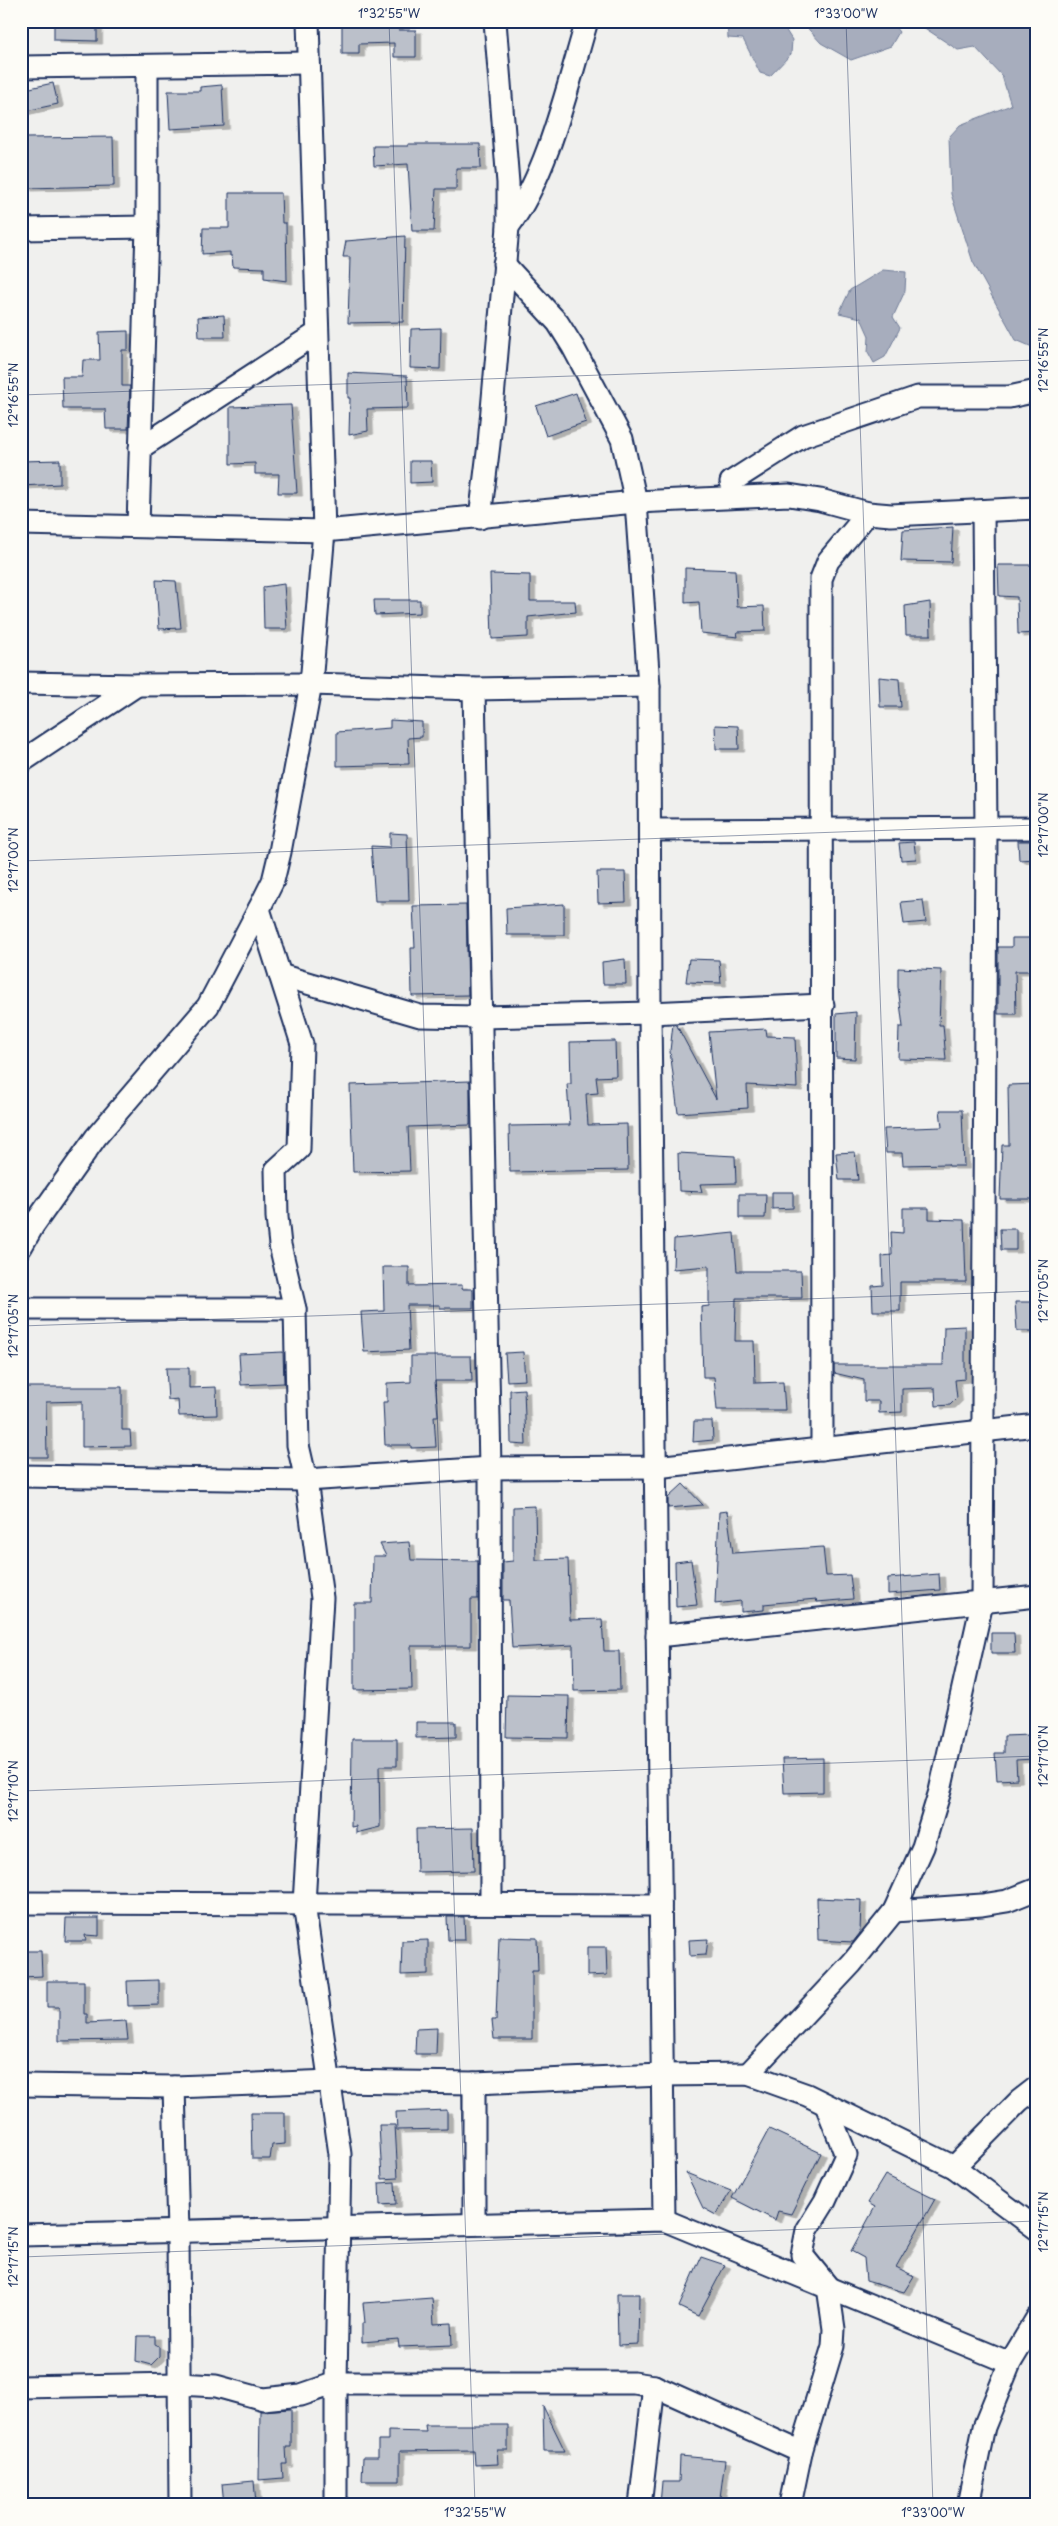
<svg xmlns="http://www.w3.org/2000/svg" width="1058" height="2526" viewBox="0 0 1058 2526" font-family="'Playpen Sans',sans-serif">
	<style>
		.water { fill: #a7adbd; stroke: #6f7b97 }
		.building { fill: #bbc0ca; stroke: #1b2f5e; filter: url(#shadow) }
		.lines { fill: none; stroke-linecap: round; stroke-linejoin: round }
		.minor-casing { stroke: #1b2f5e; stroke-width: 25 }
		.minor { stroke: #fdfcf7; stroke-width: 21 }
		.ticks { fill: none; stroke: #1b2f5e; stroke-width: 1; stroke-opacity: 0.45 }
		.neatline { fill: none; stroke: #1b2f5e; stroke-width: 2 }
		.ticks-label { font-size: 12px; text-anchor: middle; fill: #1b2f5e }
	</style>
	<defs>
		<filter id="shadow"><feDropShadow dx="5.5" dy="3" stdDeviation="0" flood-color="#0004"/></filter>
	</defs>
	<rect width="100%" height="100%" fill="#f0f0ee"/>
	<filter id="ink" filterUnits="userSpaceOnUse"><feTurbulence type="fractalNoise" baseFrequency=".02" numOctaves="2"/><feDisplacementMap in="SourceGraphic" scale="10" xChannelSelector="R" yChannelSelector="G"/><feConvolveMatrix kernelMatrix="1 2 1 2 8 2 1 2 1" color-interpolation-filters="sRGB"/></filter>
	<g filter="url(#ink)">
		<g class="water">
			<polygon points="727,21 780,21 792,40 791,54 770,76 760,73 743,39 728,38"/>
			<polygon points="801,21 890,21 899,32 891,46 851,60 821,43"/>
			<polygon points="914,21 1037,21 1037,349 1016,340 973,262 951,194 949,137 960,125 1011,105 1002,76 975,47 958,50"/>
			<polygon points="883,270 906,272 905,291 893,317 900,328 885,357 874,363 868,352 869,336 861,318 839,313 850,290"/>
		</g>
		<g class="building">
			<polygon points="54,21 97,21 97,41 54,40"/>
			<polygon points="342,21 398,21 398,30 416,30 416,57 394,57 394,43 359,44 359,54 342,54"/>
			<polygon points="53,83 58,104 21,112 21,90"/>
			<polygon points="222,85 224,126 170,129 168,91 200,91 200,87"/>
			<polygon points="113,137 114,186 26,188 26,138"/>
			<polygon points="408,144 480,144 481,168 456,168 456,189 436,189 434,231 412,231 408,164 374,166 373,146 408,146"/>
			<polygon points="229,193 281,193 282,223 286,223 287,281 264,278 264,268 233,267 232,256 230,256 230,252 202,254 203,228 229,228"/>
			<polygon points="405,236 403,322 348,323 350,257 343,257 346,241"/>
			<polygon points="224,315 225,337 199,337 198,317"/>
			<polygon points="441,328 440,369 410,368 411,329"/>
			<polygon points="128,331 128,350 122,350 122,386 130,386 128,429 106,429 105,409 63,409 62,377 82,377 83,360 100,360 99,332"/>
			<polygon points="348,373 407,376 408,408 367,409 368,431 349,435 350,398 348,398"/>
			<polygon points="576,393 586,422 546,436 536,406"/>
			<polygon points="291,405 297,493 278,493 279,474 255,474 255,463 230,464 230,407"/>
			<polygon points="60,460 60,484 21,486 21,461"/>
			<polygon points="410,461 431,461 432,482 410,483"/>
			<polygon points="953,527 951,562 901,561 903,530"/>
			<polygon points="998,565 1037,565 1037,633 1018,634 1017,597 999,596"/>
			<polygon points="685,568 735,570 737,607 764,606 765,631 737,632 738,637 701,633 699,602 685,603"/>
			<polygon points="490,574 530,575 530,601 575,601 576,612 528,617 528,637 492,639"/>
			<polygon points="156,580 176,581 181,628 159,629"/>
			<polygon points="284,584 287,629 264,629 263,587"/>
			<polygon points="374,600 420,600 420,613 375,615"/>
			<polygon points="930,602 931,635 906,635 905,606"/>
			<polygon points="879,677 899,679 901,707 880,707"/>
			<polygon points="390,720 422,722 422,737 408,738 409,764 337,766 337,732 390,728"/>
			<polygon points="715,725 738,726 739,749 716,749"/>
			<polygon points="390,833 407,834 409,901 375,901 371,846 390,847"/>
			<polygon points="1018,841 1036,841 1037,859 1019,860"/>
			<polygon points="914,842 916,859 901,860 899,843"/>
			<polygon points="597,872 625,872 626,902 598,903"/>
			<polygon points="923,900 926,922 904,924 901,902"/>
			<polygon points="564,904 564,935 507,935 506,908"/>
			<polygon points="466,905 468,995 412,996 411,948 415,948 413,906"/>
			<polygon points="1012,938 1037,938 1037,971 1015,971 1016,1014 998,1014 998,947 1012,947"/>
			<polygon points="625,959 626,984 603,984 602,962"/>
			<polygon points="689,959 719,960 721,983 686,982"/>
			<polygon points="898,968 941,970 939,1025 943,1025 946,1060 898,1059 899,1027 903,1027 898,987"/>
			<polygon points="856,1012 855,1059 836,1058 836,1014"/>
			<polygon points="673,1024 676,1024 716,1099 709,1032 766,1029 767,1036 795,1037 797,1088 747,1085 748,1108 678,1113 670,1051"/>
			<polygon points="615,1041 616,1076 596,1077 598,1093 586,1094 588,1125 627,1124 628,1170 510,1172 509,1126 570,1125 567,1084 571,1084 570,1042"/>
			<polygon points="470,1081 470,1125 408,1127 410,1171 353,1172 350,1085"/>
			<polygon points="1037,1084 1037,1199 1000,1199 1002,1145 1009,1145 1008,1085"/>
			<polygon points="940,1110 962,1110 964,1166 949,1166 948,1164 903,1165 902,1153 886,1153 884,1129 942,1127"/>
			<polygon points="855,1152 858,1180 839,1180 836,1153"/>
			<polygon points="678,1153 735,1156 736,1183 700,1184 702,1192 679,1191"/>
			<polygon points="772,1192 793,1192 793,1208 772,1209"/>
			<polygon points="739,1194 766,1194 765,1218 739,1218"/>
			<polygon points="903,1208 929,1208 929,1219 964,1220 966,1282 900,1282 900,1311 873,1311 872,1286 883,1285 882,1256 892,1255 891,1232 903,1233"/>
			<polygon points="1000,1229 1016,1229 1016,1250 1001,1250"/>
			<polygon points="734,1233 737,1271 801,1271 802,1298 736,1298 735,1341 754,1341 755,1383 783,1382 785,1410 717,1410 714,1377 703,1377 701,1307 709,1306 709,1266 673,1269 674,1239"/>
			<polygon points="383,1267 409,1267 409,1286 462,1285 462,1289 473,1289 473,1308 440,1308 440,1305 407,1305 409,1350 364,1352 361,1312 384,1311"/>
			<polygon points="1015,1302 1037,1302 1037,1331 1017,1331"/>
			<polygon points="965,1326 965,1379 955,1380 957,1398 950,1405 936,1406 935,1388 902,1389 902,1412 879,1413 879,1401 864,1401 864,1380 834,1373 834,1365 943,1365 944,1327"/>
			<polygon points="283,1352 284,1383 241,1385 239,1354"/>
			<polygon points="523,1352 525,1380 507,1381 505,1353"/>
			<polygon points="411,1356 471,1356 472,1381 435,1381 438,1416 434,1416 436,1447 411,1448 411,1445 385,1445 383,1402 387,1402 387,1383 411,1382"/>
			<polygon points="166,1368 189,1368 189,1388 216,1387 217,1415 179,1416 178,1399 168,1400"/>
			<polygon points="25,1387 122,1387 122,1430 130,1430 131,1446 82,1447 82,1401 46,1402 47,1457 26,1457"/>
			<polygon points="524,1389 526,1445 511,1444 510,1390"/>
			<polygon points="694,1421 712,1421 713,1440 693,1442"/>
			<polygon points="683,1484 703,1505 668,1508 668,1498"/>
			<polygon points="535,1506 536,1560 568,1559 570,1620 602,1619 604,1651 619,1651 620,1690 574,1691 573,1645 512,1648 509,1600 503,1600 503,1562 513,1561 513,1507"/>
			<polygon points="727,1511 733,1553 823,1547 826,1576 850,1575 853,1599 817,1602 816,1599 764,1604 764,1610 741,1612 741,1601 715,1604 719,1512"/>
			<polygon points="409,1542 411,1560 478,1561 478,1599 471,1599 471,1646 411,1646 412,1689 354,1690 354,1603 372,1603 373,1556 386,1556 380,1544"/>
			<polygon points="691,1560 697,1605 676,1607 675,1562"/>
			<polygon points="939,1574 940,1590 888,1594 888,1578"/>
			<polygon points="991,1633 1014,1633 1015,1653 991,1653"/>
			<polygon points="507,1695 569,1696 568,1738 506,1737"/>
			<polygon points="416,1722 456,1722 456,1737 416,1738"/>
			<polygon points="1031,1735 1034,1759 1016,1760 1017,1779 997,1780 995,1753 1004,1753 1004,1736"/>
			<polygon points="352,1739 397,1739 397,1766 379,1766 380,1827 356,1833 356,1826 351,1827"/>
			<polygon points="823,1758 823,1792 784,1793 782,1759"/>
			<polygon points="473,1828 474,1871 417,1872 416,1829"/>
			<polygon points="817,1898 861,1900 860,1933 853,1942 818,1940"/>
			<polygon points="447,1917 464,1917 465,1940 448,1940"/>
			<polygon points="66,1918 99,1918 99,1936 85,1935 86,1941 65,1941"/>
			<polygon points="499,1937 537,1938 538,1971 532,1971 532,2039 494,2039 492,2020 496,2020"/>
			<polygon points="708,1939 706,1955 690,1956 689,1940"/>
			<polygon points="428,1940 428,1974 401,1975 402,1941"/>
			<polygon points="587,1947 606,1947 607,1975 587,1976"/>
			<polygon points="21,1951 41,1951 42,1976 21,1977"/>
			<polygon points="159,1980 159,2005 128,2006 127,1981"/>
			<polygon points="47,1981 84,1981 84,2014 87,2014 87,2023 126,2021 128,2040 59,2041 59,2007 47,2007"/>
			<polygon points="437,2028 436,2054 415,2054 416,2029"/>
			<polygon points="447,2110 447,2129 397,2130 396,2112"/>
			<polygon points="251,2113 285,2113 285,2144 272,2145 270,2159 252,2159"/>
			<polygon points="379,2125 395,2125 398,2178 382,2179"/>
			<polygon points="769,2129 821,2153 791,2214 778,2211 775,2220 732,2198"/>
			<polygon points="686,2173 731,2191 716,2215 703,2208"/>
			<polygon points="885,2175 935,2199 896,2267 914,2276 904,2292 866,2281 864,2258 851,2251 875,2207 868,2203"/>
			<polygon points="395,2182 396,2204 380,2205 379,2183"/>
			<polygon points="701,2257 725,2265 698,2316 679,2307"/>
			<polygon points="617,2294 639,2294 638,2344 618,2345"/>
			<polygon points="432,2298 434,2324 451,2323 452,2345 399,2347 398,2339 362,2342 362,2323 365,2323 363,2303"/>
			<polygon points="137,2336 155,2336 155,2345 159,2347 159,2357 151,2365 136,2361"/>
			<polygon points="543,2406 565,2451 544,2451"/>
			<polygon points="291,2409 291,2447 286,2447 287,2464 282,2464 283,2478 259,2480 260,2411"/>
			<polygon points="425,2425 508,2425 508,2450 497,2450 498,2464 475,2465 474,2450 400,2451 400,2481 362,2481 363,2457 378,2457 378,2440 388,2440 388,2431 426,2432"/>
			<polygon points="680,2456 725,2460 719,2505 660,2504 662,2482 679,2482"/>
			<polygon points="254,2481 256,2505 224,2505 222,2484"/>
		</g>
		<g class="lines">
			<defs>
				<g id="minor">
					<polyline points="308,21 324,531 311,684 280,852 273,881 259,909 302,1044 299,1149 276,1170 277,1217 280,1245 295,1309 298,1445 306,1480 322,1598 304,1904 340,2154 336,2383 336,2505"/>
					<polyline points="21,67 309,63"/>
					<path d="M508,227c40,-52 60,-143 79,-206"/>
					<polyline points="21,229 147,227"/>
					<polyline points="504,264 558,323 573,347 622,439 636,502 649,686 650,1013 664,2220"/>
					<polyline points="140,448 317,333"/>
					<polyline points="731,482 803,436 918,397 1009,397 1037,391"/>
					<polyline points="480,518 489,444 508,227 508,183 495,21"/>
					<polyline points="21,524 324,531 636,502 789,495 820,500 868,513 891,515 1037,508"/>
					<polyline points="138,526 147,227 147,66"/>
					<polyline points="21,683 137,685 311,684 474,689 649,686"/>
					<polyline points="474,689 490,1468 491,1902"/>
					<polyline points="21,762 137,685"/>
					<polyline points="650,830 1037,828"/>
					<polyline points="280,975 420,1016 479,1017 650,1013 823,1005"/>
					<polyline points="21,1247 33,1226 96,1137 208,1006 259,909"/>
					<polyline points="21,1309 295,1309"/>
					<polyline points="822,1449 821,579 828,561 868,513"/>
					<polyline points="21,1476 306,1480 490,1468 656,1467 1037,1425"/>
					<polyline points="657,1636 1037,1596"/>
					<polyline points="21,1903 660,1905"/>
					<polyline points="894,1911 982,1905 1007,1901 1037,1889"/>
					<polyline points="748,2074 852,1963 894,1911 923,1847 940,1791 982,1603 986,828 983,511"/>
					<polyline points="21,2085 174,2087 331,2081 474,2083 662,2075 748,2074 807,2095 954,2167 1037,2229"/>
					<polyline points="174,2087 178,2232 180,2505"/>
					<polyline points="954,2167 1019,2101 1037,2087"/>
					<polyline points="474,2224 474,2083"/>
					<polyline points="21,2235 664,2220 1010,2363"/>
					<polyline points="21,2387 178,2384 216,2386 263,2399 301,2395 336,2383 634,2383 654,2386 801,2452"/>
					<polyline points="640,2505 654,2386"/>
					<polyline points="790,2505 801,2452 833,2346 834,2329 828,2287 802,2255 807,2230 825,2201 846,2155 826,2105"/>
					<polyline points="968,2505 984,2427 1010,2363 1037,2318"/>
				</g>
			</defs>
			<use href="#minor" class="minor-casing"/>
			<use href="#minor" class="minor"/>
		</g>
	</g>
	<path class="ticks" d="M389,21l86,2484M846,21l87,2484M21,395l1016,-35M21,861l1016,-36M21,1326l1016,-35M21,1791l1016,-35M21,2257l1016,-36"/>
	<rect width="1058" height="2526" fill="none" stroke="#fdfcf7" stroke-width="55"/>
	<rect x="28" y="28" width="1002" height="2470" class="neatline"/>
	<g class="ticks-label">
		<text x="389" y="18">1°32'55"W</text>
		<text x="846" y="18">1°33'00"W</text>
		<text transform="translate(1044 360) rotate(-90)" y="4">12°16'55"N</text>
		<text transform="translate(14 395) rotate(-90)" y="4">12°16'55"N</text>
		<text transform="translate(1044 825) rotate(-90)" y="4">12°17'00"N</text>
		<text transform="translate(14 860) rotate(-90)" y="4">12°17'00"N</text>
		<text transform="translate(1044 1291) rotate(-90)" y="4">12°17'05"N</text>
		<text transform="translate(14 1326) rotate(-90)" y="4">12°17'05"N</text>
		<text transform="translate(1044 1756) rotate(-90)" y="4">12°17'10"N</text>
		<text transform="translate(14 1791) rotate(-90)" y="4">12°17'10"N</text>
		<text transform="translate(1044 2222) rotate(-90)" y="4">12°17'15"N</text>
		<text transform="translate(14 2257) rotate(-90)" y="4">12°17'15"N</text>
		<text x="475" y="2517">1°32'55"W</text>
		<text x="933" y="2517">1°33'00"W</text>
	</g>
</svg>
